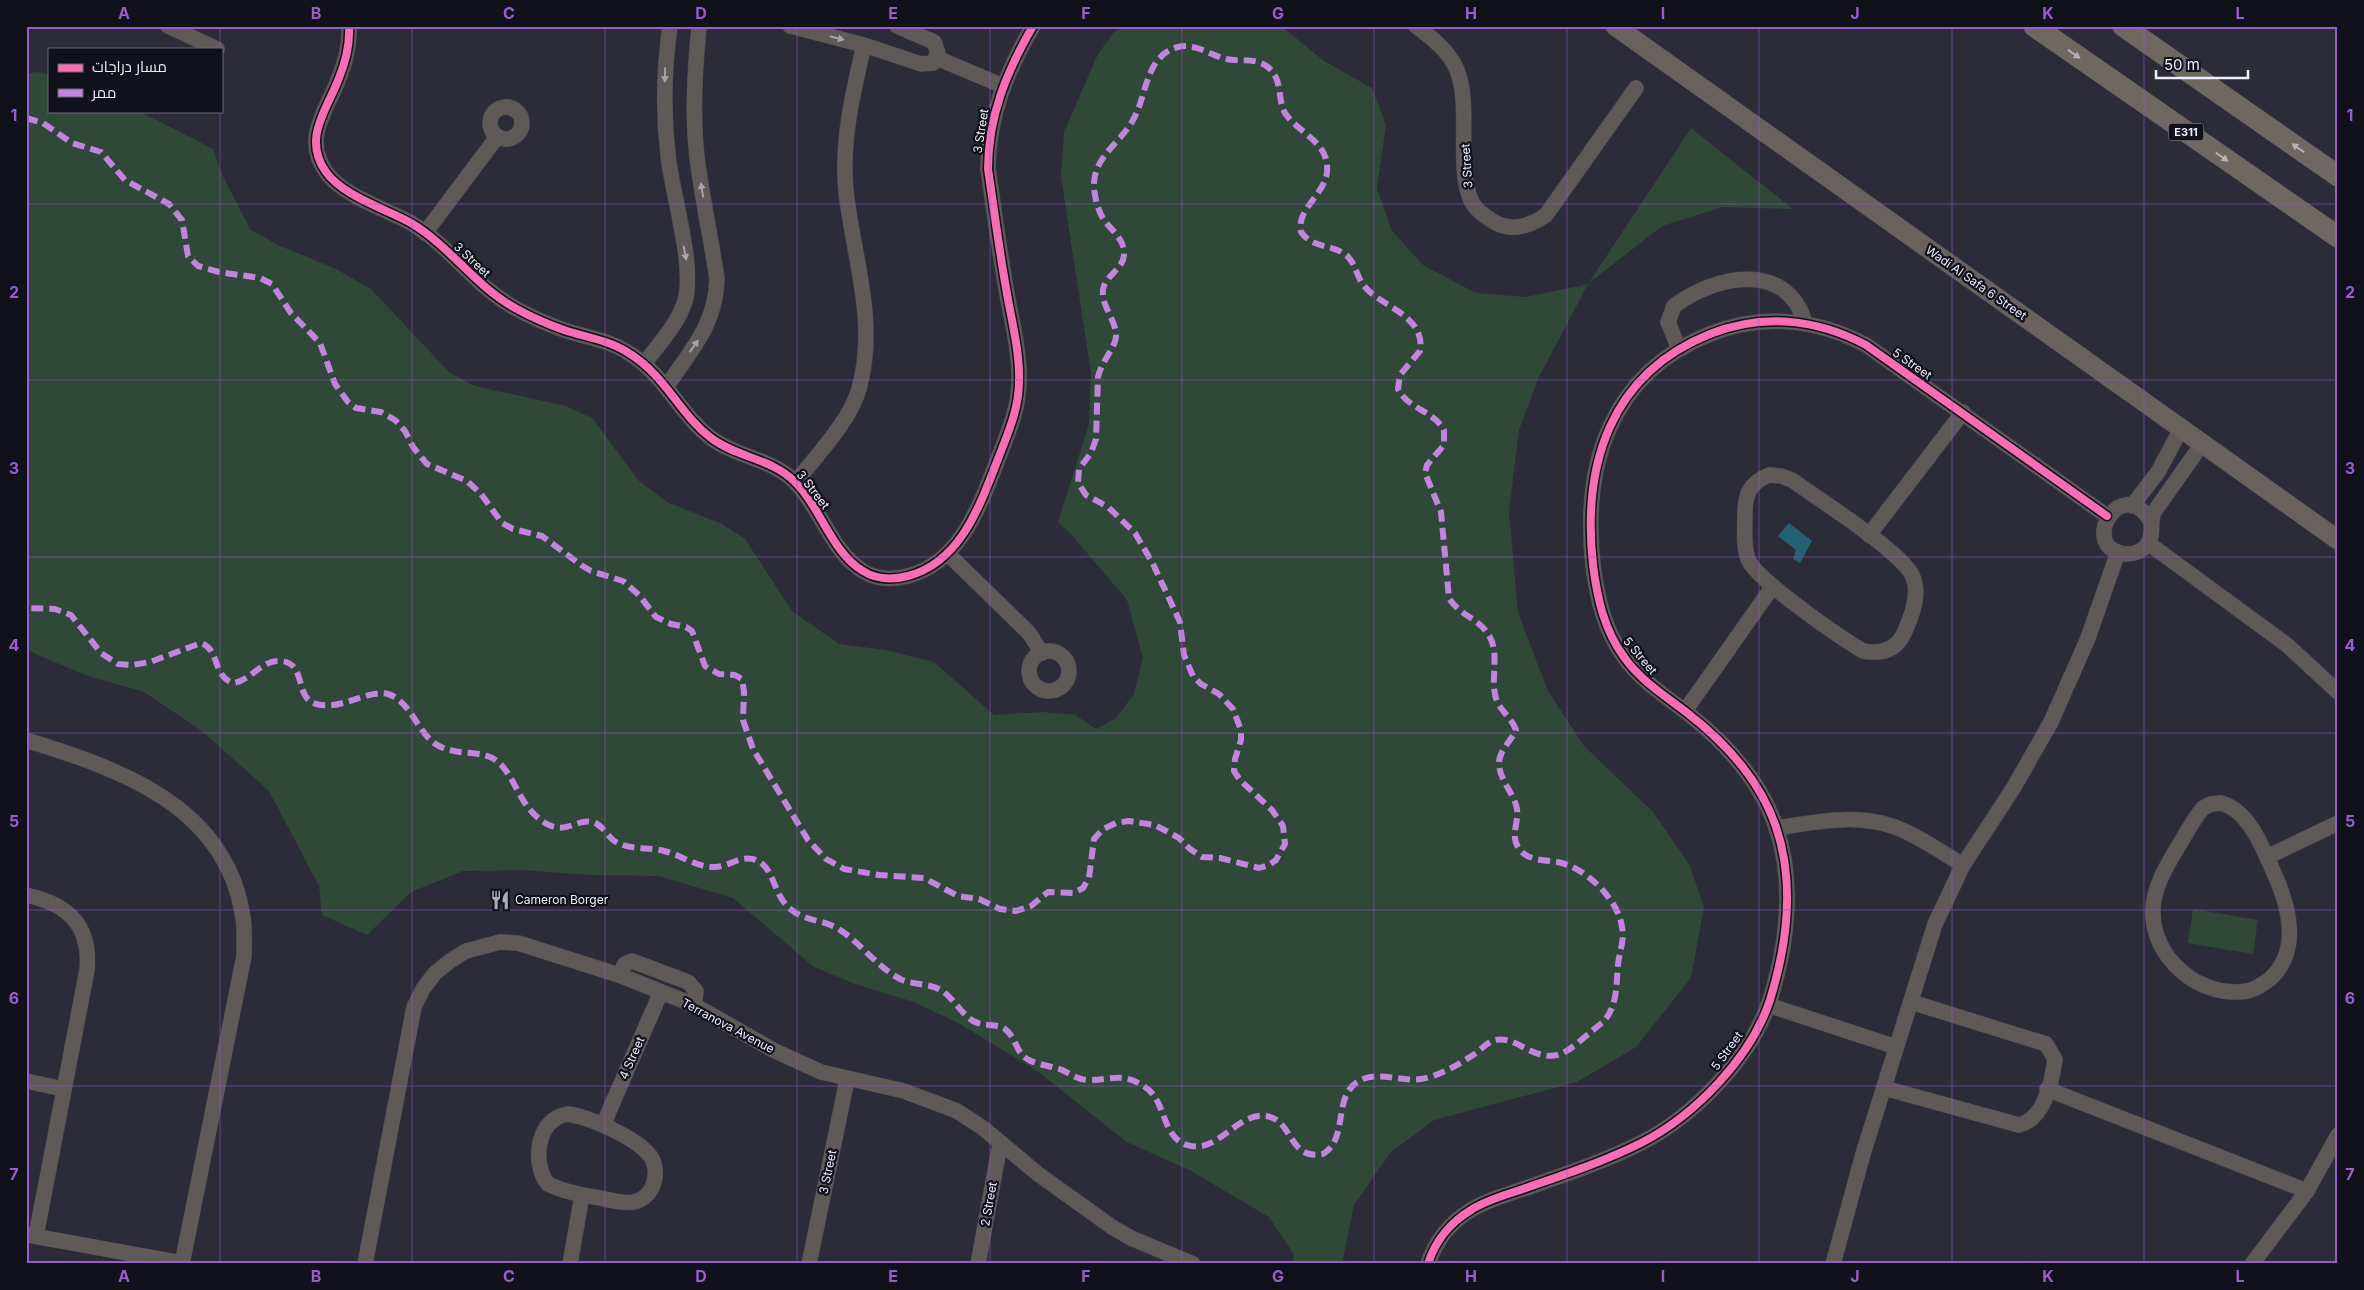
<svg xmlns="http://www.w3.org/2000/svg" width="2364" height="1290" viewBox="0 0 2364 1290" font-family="Inter,Cairo,sans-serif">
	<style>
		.green { fill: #2f4838 }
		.water { fill: #266073 }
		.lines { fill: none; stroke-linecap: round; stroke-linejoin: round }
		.minor-casing { stroke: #484853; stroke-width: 16 }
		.major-casing { stroke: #484853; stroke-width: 20 }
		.highway-casing { stroke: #484853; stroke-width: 22 }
		.minor { stroke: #5f5958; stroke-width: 15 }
		.major { stroke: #68615d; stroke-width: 19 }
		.highway { stroke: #6f6762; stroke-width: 21 }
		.quiet { stroke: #c483df; stroke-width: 6; stroke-dasharray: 12 6; stroke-linecap: butt }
		.cycleway-casing { stroke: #11111b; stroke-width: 11 }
		.cycleway { stroke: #f96db3; stroke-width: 8 }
		.oneway { fill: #a6a4ac }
		.oneway2 { fill: #b5b2b8 }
		.grid { fill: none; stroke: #985dcf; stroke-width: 1; stroke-opacity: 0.55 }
		.labels { text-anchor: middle; stroke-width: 4.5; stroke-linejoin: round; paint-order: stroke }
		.shield { fill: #11111b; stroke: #acacbb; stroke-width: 1 }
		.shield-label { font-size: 11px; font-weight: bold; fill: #eeefff }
		.street-label { font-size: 12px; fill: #eeefff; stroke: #11111b }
		.poi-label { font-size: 12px; fill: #eeefff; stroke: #11111b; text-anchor: start }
		.neatline { fill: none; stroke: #985dcf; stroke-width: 2 }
		.grid-label { font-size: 16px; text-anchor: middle; font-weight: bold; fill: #985dcf }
	</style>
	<rect width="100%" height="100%" fill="#2c2c38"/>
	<g class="green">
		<polygon points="1128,26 1281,26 1324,61 1372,88 1386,125 1377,189 1392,231 1423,265 1476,293 1526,297 1588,284 1691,128 1793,209 1723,207 1662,226 1588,284 1538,379 1519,430 1509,512 1518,613 1548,691 1584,746 1653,812 1689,864 1704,907 1691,978 1636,1047 1577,1082 1434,1120 1391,1152 1354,1205 1342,1264 1294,1264 1293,1253 1269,1217 1191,1171 1127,1142 1037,1071 960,1024 914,1002 855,984 814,967 733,898 659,876 589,875 522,870 463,871 411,892 367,935 322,915 319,886 269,791 202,731 144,692 88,676 40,656 26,649 26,74 37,72 49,75 49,111 139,111 213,149 224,179 251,230 278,245 336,269 371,289 450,373 475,386 566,406 592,418 639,481 667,502 722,524 745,539 792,611 839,644 886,650 934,662 994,715 1043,712 1075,715 1096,729 1116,718 1134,694 1143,658 1127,600 1071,534 1058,522 1089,424 1091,373 1061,177 1064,132 1098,54 1114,32"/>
		<polygon points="2193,909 2258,920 2253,954 2188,943"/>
	</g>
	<polygon class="water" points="1789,523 1812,541 1800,563 1793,559 1796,550 1778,536"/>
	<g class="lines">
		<defs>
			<g id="minor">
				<polyline points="168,26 217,49"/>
				<path d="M349,26c1,19 -3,35 -10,52 -12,32 -37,60 -13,94 17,24 60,37 85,51 39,23 64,63 104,85 16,9 32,16 49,22 21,7 44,10 63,22 39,23 52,62 84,86 25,19 61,21 83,43 26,25 38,72 69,90 14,9 29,9 45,5 53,-14 72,-71 90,-117 10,-26 21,-50 21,-78 1,-30 -8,-62 -13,-93 -7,-39 -12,-79 -18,-119 0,-53 19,-98 45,-143"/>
				<polyline points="790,26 864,45 921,64 933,63 938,53 934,42 897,26"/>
				<path d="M1416,26c16,12 33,25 41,44 16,38 -5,112 20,139 6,6 12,10 19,14 17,9 36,2 50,-8l90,-127"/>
				<polyline points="937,58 1003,86"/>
				<circle cx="506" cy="123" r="16"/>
				<polyline points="425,233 497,137"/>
				<path d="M1679,349l-11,-27 6,-16c41,-31 113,-46 131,17"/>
				<path d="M644,364c14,-19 34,-40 41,-63 10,-36 -13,-107 -17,-146 -5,-43 -4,-87 2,-129"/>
				<path d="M667,386c24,-36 49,-62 50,-107 -6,-41 -15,-81 -20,-122 -5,-43 -2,-87 2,-131"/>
				<path d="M1769,475l12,1 11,4c25,18 108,71 120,95 9,18 0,41 -8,58 -8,18 -24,21 -41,18 -22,-13 -108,-72 -115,-92 -5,-13 -3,-32 -3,-46 0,-19 5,-30 24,-38z"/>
				<path d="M796,482c20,-26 54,-61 63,-93 19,-68 -6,-132 -13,-198 -5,-50 7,-98 18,-146"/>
				<polyline points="2132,506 2158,472 2181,429"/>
				<path d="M2150,520c-29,-47 -73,29 -24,34 8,0 16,-3 21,-9 8,-11 2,-22 7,-33l48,-68"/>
				<polyline points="1869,535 1963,412"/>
				<polyline points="2148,543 2287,645 2338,692"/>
				<polyline points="948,554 1029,633 1042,653"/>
				<circle cx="1049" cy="671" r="20"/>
				<polyline points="1685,711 1773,586"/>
				<path d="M26,740c94,29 201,66 217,178 2,12 1,26 1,38l-62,308"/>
				<path d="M2221,803c28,7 42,46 53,70 15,33 27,78 -4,106 -7,5 -15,11 -23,12 -48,8 -96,-34 -94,-81 0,-21 13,-43 23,-60 9,-14 16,-29 27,-42l8,-4z"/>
				<path d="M1776,828c40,-6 80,-15 119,-1 24,9 46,25 68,38"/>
				<polyline points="2267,857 2338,823"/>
				<path d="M26,895c42,9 65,30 61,75l-51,266"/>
				<polyline points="619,975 625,964 632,961 688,982 696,991 694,1005"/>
				<polyline points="1768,1005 1896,1047"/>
				<polyline points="26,1081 63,1089"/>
				<path d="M1884,1088l135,37c25,-6 33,-43 36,-66l-9,-15 -135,-42"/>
				<polyline points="2047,1089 2307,1191"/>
				<path d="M568,1114c22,3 63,22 79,38 15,15 9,45 -13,50 -10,2 -23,-2 -34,-4 -17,-3 -36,-6 -52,-14 -17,-21 -11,-66 20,-70z"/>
				<polyline points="603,1125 661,992"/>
				<polyline points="28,1235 182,1263"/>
				<polyline points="365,1264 414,1007 423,989 435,973 450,961 466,951 500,942 518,943 619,975 694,1005 775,1051 821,1072 904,1091 957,1111 983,1128 1038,1174 1112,1227 1131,1238 1193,1264"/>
				<polyline points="570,1264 582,1195"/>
				<polyline points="809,1264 847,1080"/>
				<polyline points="978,1264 1000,1144"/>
				<path d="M1428,1264c7,-23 23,-42 43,-54 15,-10 35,-15 52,-21 40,-14 80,-27 118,-46 53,-27 110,-85 129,-143 17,-55 25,-117 6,-173 -16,-47 -51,-85 -90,-115 -22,-17 -46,-32 -62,-55 -20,-27 -27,-60 -31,-92 -11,-100 17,-191 117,-231 53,-21 107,-15 156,11l241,171"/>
				<polyline points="1833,1264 1863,1154 1935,924 1963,865 2014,787 2051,722 2088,638 2118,552"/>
				<polyline points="2252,1264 2307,1191 2338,1135"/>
			</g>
			<polyline id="major" points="1615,26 2338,540"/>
			<g id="highway">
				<polyline points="2034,26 2338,237"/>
				<polyline points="2123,26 2338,176"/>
			</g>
		</defs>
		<use href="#minor" class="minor-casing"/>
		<use href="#major" class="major-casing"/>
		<use href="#highway" class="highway-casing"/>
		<use href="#minor" class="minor"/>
		<use href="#major" class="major"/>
		<use href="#highway" class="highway"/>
		<path class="quiet" d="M26,118l17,5 29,20 29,9 24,28 44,24 13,16 6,36 10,10 21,6 41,6 12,6 19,29 29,30 15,41 13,18 8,6 25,4 14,8 10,11 8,16 14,17 40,17 14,13 21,29 11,6 29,7 39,29 10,6 32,10 16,14 17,22 15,7 15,3 6,4 13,35 14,8 16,1 7,4 2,13 -1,28 10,29 55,91 18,19 18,10 35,6 45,3 34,18 21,3 21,10 16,2 15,-5 17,-14 25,1 10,-5 6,-10 5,-39 9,-10 13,-6 13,-2 26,4 24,13 11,11 12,8 18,1 39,10 10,-3 7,-5 9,-16 -2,-18 -11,-16 -32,-30 -6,-9 1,-12 6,-19v-10l-8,-21 -14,-15 -18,-10 -8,-8 -9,-21 -4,-33 -27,-58 -18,-31 -27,-26 -22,-12 -8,-12 1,-14 12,-16 5,-14 2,-62c3,-15 18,-30 18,-41 0,-17 -15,-30 -13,-46 2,-15 20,-20 21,-35 1,-16 -12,-24 -20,-35 -6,-9 -9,-22 -10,-32 -2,-33 31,-47 42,-74 11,-23 11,-59 42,-67 15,-4 30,6 44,11 15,5 34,-2 47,10 14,12 8,31 16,45 14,21 45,29 42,59 -3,24 -31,37 -26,60 11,16 29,12 44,22 11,8 11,23 20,33 17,20 61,29 55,64l-20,24 -2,14c10,20 36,22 46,41v15l-17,20 -2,8 16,39 8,86c10,17 29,20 39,36 12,17 3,41 7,60 2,15 16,22 21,36 -5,11 -17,21 -17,33 0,17 15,30 18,46 2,15 -8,27 3,41 9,11 25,10 38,12 28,6 60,37 64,65 3,13 -3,25 -4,38 -2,20 0,41 -15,57 -11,8 -32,29 -43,32 -25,9 -44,-19 -65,-14 -8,2 -14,10 -22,15 -15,10 -34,21 -52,24 -19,3 -42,-8 -60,1 -30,14 -11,58 -38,74 -35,7 -29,-34 -57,-38 -30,-4 -48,39 -79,29 -26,-8 -20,-44 -42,-58 -23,-16 -36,-6 -58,-7 -10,-1 -17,-6 -25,-10 -11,-4 -23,-5 -33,-10 -14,-7 -12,-22 -24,-31 -9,-6 -21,-2 -32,-8 -11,-7 -18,-20 -28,-28 -13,-11 -31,-7 -45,-14 -24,-13 -40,-37 -63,-51 -14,-8 -30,-7 -44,-17 -20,-14 -17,-38 -33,-49 -16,-10 -28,4 -45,5 -17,1 -34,-12 -51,-16 -14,-4 -33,-1 -46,-8 -10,-4 -15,-19 -26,-21 -14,-4 -26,13 -45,2 -28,-15 -31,-48 -50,-63 -17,-13 -42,-3 -63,-18 -17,-13 -25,-43 -46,-49 -20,-5 -47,17 -72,10 -22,-6 -9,-41 -35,-43 -19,-2 -30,20 -48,22 -21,-7 -13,-34 -32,-40l-51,19 -18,3 -14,-1 -17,-11 -30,-38 -16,-6 -29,-1"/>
		<defs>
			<g id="cycleway">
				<path d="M349,26c1,19 -3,35 -10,52 -12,32 -37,60 -13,94 17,24 60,37 85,51 39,23 64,63 104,85 16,9 32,16 49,22 21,7 44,10 63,22 39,23 52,62 84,86 25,19 61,21 83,43 26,25 38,72 69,90 14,9 29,9 45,5 53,-14 72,-71 90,-117 10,-26 21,-50 21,-78 1,-30 -8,-62 -13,-93 -7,-39 -12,-79 -18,-119 0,-53 19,-98 45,-143"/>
				<path d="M1428,1264c7,-23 23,-42 43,-54 15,-10 35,-15 52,-21 40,-14 80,-27 118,-46 53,-27 110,-85 129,-143 17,-55 25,-117 6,-173 -16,-47 -51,-85 -90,-115 -22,-17 -46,-32 -62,-55 -20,-27 -27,-60 -31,-92 -11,-100 17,-191 117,-231 53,-21 107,-15 156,11l241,171"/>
			</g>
		</defs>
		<use href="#cycleway" class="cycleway-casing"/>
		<use href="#cycleway" class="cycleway"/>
	</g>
	<defs><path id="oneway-solid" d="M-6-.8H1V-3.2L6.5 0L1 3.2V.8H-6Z" transform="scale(1.25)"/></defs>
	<g class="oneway">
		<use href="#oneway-solid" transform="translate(837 38) rotate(14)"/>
		<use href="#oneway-solid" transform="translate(665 75) rotate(91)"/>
		<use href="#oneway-solid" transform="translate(702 190) rotate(-100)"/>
		<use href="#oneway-solid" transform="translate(685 253) rotate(79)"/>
		<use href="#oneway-solid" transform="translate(694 346) rotate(-55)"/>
	</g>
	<g class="oneway2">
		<use href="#oneway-solid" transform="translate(2074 54) rotate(35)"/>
		<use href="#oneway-solid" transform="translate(2298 148) rotate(-145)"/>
		<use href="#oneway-solid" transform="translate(2222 157) rotate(35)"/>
	</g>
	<path class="grid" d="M220,26v23M412,26v1238M605,26v1238M797,26v1238M990,26v1238M1182,26v1238M1374,26v1238M1567,26v1238M1759,26v1238M1952,26v1238M2144,26v1238M220,111v1153M26,204h2312M26,380h2312M26,557h2312M26,733h2312M26,910h2312M26,1086h2312"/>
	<defs>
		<symbol id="restaurant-bare" viewBox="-9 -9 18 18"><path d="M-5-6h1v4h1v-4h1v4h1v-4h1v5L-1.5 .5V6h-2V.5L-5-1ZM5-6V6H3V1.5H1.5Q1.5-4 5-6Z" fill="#aaabb9" stroke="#11111b" stroke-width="2.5" paint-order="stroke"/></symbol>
	</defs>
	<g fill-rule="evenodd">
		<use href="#restaurant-bare" x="486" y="886" width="28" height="28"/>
	</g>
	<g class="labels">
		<rect class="shield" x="2168.5" y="123.5" width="35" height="17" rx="4"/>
		<g class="shield-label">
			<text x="2186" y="136">E311</text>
		</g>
		<g class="street-label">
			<text transform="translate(981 131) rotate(-81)" y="4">3 Street</text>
			<text transform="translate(1467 166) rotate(-94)" y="4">3 Street</text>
			<text transform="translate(472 260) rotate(43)" y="4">3 Street</text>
			<text transform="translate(1976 283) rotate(35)" y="4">Wadi Al Safa 6 Street</text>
			<text transform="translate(1912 364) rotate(35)" y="4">5 Street</text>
			<text transform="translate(813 490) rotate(52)" y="4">3 Street</text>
			<text transform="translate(1640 656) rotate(50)" y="4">5 Street</text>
			<text transform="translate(728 1026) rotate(28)" y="4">Terranova Avenue</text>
			<text transform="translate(1727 1051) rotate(-54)" y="4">5 Street</text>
			<text transform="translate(632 1058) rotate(-66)" y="4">4 Street</text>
			<text transform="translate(828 1172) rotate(-78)" y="4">3 Street</text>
			<text transform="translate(989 1204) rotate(-80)" y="4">2 Street</text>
		</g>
		<g class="poi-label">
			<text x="515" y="904">Cameron Borger</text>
		</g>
	</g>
	<rect width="2364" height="1290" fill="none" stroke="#11111b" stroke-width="55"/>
	<rect x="48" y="48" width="175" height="65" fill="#11111b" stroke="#696a76"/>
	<rect x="58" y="64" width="25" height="8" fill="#f96db3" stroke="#696a76"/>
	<text x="92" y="72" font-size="15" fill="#eeefff">مسار دراجات</text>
	<rect x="58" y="89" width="25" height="8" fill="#c483df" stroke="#696a76"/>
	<text x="92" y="98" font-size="15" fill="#eeefff">ممر</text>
	<path d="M2156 70v8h92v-8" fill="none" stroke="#eeefff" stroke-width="2.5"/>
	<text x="2164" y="70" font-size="15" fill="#eeefff" stroke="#11111b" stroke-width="4" paint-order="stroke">50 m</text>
	<rect x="28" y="28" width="2308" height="1234" class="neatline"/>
	<g class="grid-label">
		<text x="124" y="19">A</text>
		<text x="316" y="19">B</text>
		<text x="509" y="19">C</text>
		<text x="701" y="19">D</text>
		<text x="893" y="19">E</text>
		<text x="1086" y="19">F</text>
		<text x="1278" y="19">G</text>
		<text x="1471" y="19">H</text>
		<text x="1663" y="19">I</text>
		<text x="1855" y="19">J</text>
		<text x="2048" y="19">K</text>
		<text x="2240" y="19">L</text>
		<text x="14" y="121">1</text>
		<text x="2350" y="121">1</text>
		<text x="14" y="298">2</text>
		<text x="2350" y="298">2</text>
		<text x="14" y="474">3</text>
		<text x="2350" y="474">3</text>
		<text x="14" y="651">4</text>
		<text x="2350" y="651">4</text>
		<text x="14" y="827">5</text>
		<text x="2350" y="827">5</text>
		<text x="14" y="1004">6</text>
		<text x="2350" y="1004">6</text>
		<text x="14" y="1180">7</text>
		<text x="2350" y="1180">7</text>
		<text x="124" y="1282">A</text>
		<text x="316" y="1282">B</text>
		<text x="509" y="1282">C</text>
		<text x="701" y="1282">D</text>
		<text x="893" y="1282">E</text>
		<text x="1086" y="1282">F</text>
		<text x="1278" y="1282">G</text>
		<text x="1471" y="1282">H</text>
		<text x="1663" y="1282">I</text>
		<text x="1855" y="1282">J</text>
		<text x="2048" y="1282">K</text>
		<text x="2240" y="1282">L</text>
	</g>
</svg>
